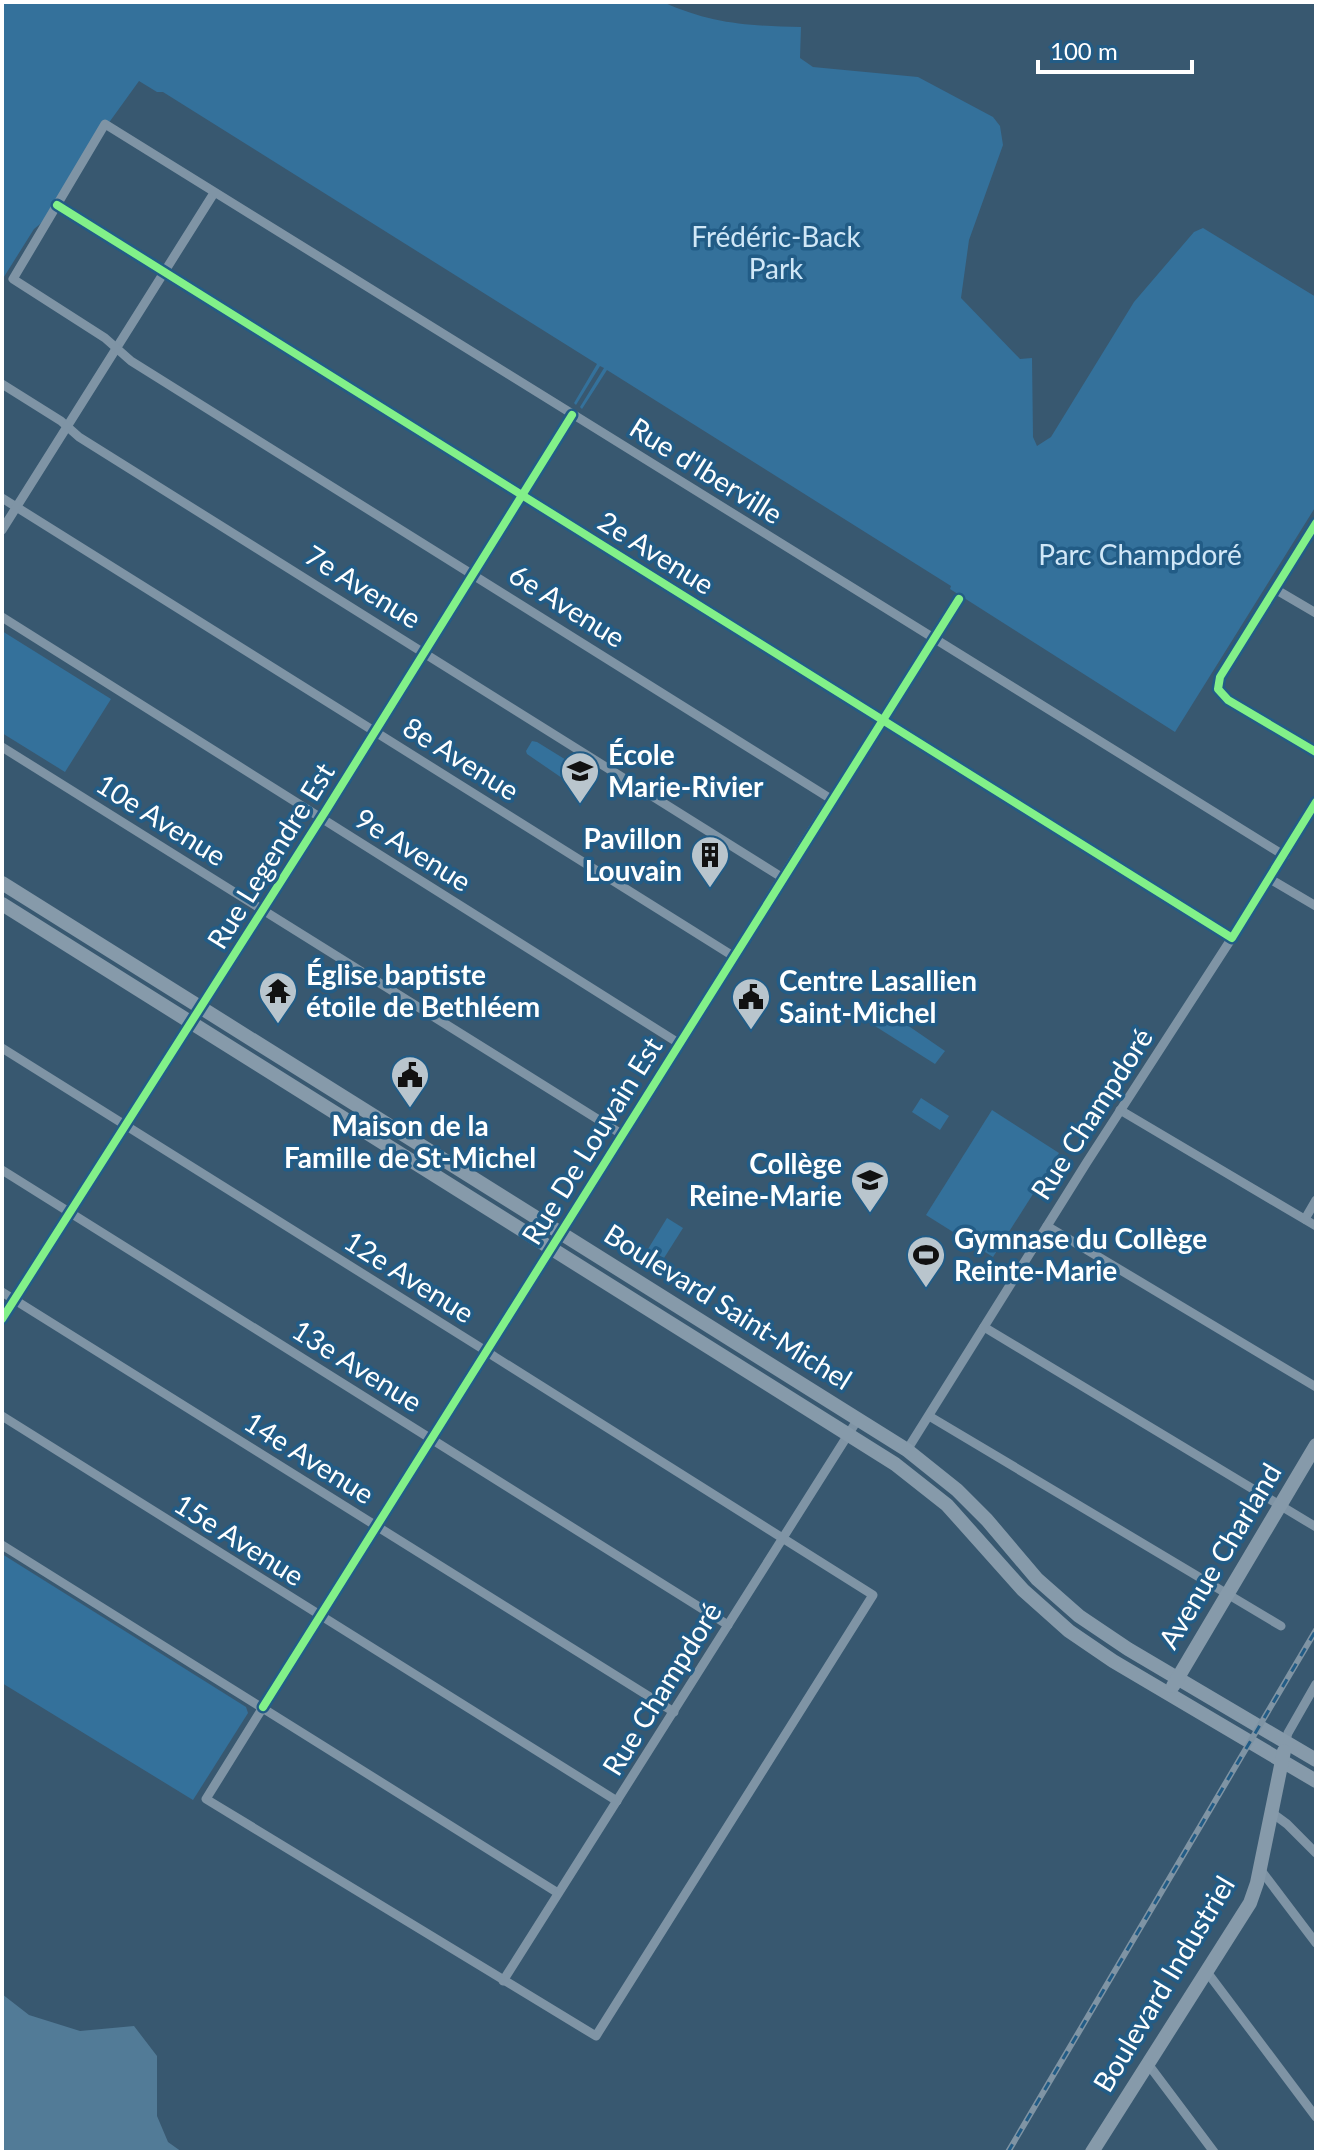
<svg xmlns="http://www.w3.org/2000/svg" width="1318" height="2154" viewBox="0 0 1318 2154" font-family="Lato,sans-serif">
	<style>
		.green { fill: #34719b }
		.water { fill: #527b97 }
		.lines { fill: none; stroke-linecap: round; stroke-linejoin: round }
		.street { stroke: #7f94a5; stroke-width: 9 }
		.secondary { stroke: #869aaa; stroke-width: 14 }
		.rail-casing { stroke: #7f94a4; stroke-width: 6 }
		.rail { stroke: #225c86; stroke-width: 3; stroke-dasharray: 9; stroke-linecap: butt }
		.cycleway-casing { stroke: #225c86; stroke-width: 13 }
		.cycleway { stroke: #82f089; stroke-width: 8 }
		.labels { text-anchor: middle; stroke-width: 7; stroke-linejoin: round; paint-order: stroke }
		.park-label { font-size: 28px; fill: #d0e7f7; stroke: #225c86 }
		.street-label { font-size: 28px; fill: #fff; stroke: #225c86 }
		.poi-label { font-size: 28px; font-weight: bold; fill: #fff; stroke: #225c86; text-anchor: start }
	</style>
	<rect width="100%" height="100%" fill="#385870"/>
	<g class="green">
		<path d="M2,2h661c48,22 87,24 138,25l-1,31 13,9 105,10 75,40 7,9 3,19 -34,95 -8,58 59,61 12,-1 1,79 4,9 14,-9 83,-135 60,-70 9,-4 113,69v209l-141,226 -225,-143 1,-3 -344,-216 -25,39 -2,-2 24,-39 -4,-2 -24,39 -2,-2 23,-39 -434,-272h-6l-18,-11 -44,61 -45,74 -16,13 -32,51z"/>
		<polygon points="2,631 111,699 65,772 2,733"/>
		<polygon points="532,741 537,742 571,763 562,778 527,754 526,751"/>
		<polygon points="878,1005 945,1051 935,1064 867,1021"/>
		<polygon points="921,1098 949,1116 940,1130 912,1112"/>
		<polygon points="992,1110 1059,1153 993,1257 926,1215"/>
		<polygon points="667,1218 683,1228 664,1258 648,1249"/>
		<polygon points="2,1554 246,1707 248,1713 193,1800 2,1683"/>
	</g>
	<polygon class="water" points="2,1994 29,2015 80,2031 134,2026 157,2056 157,2116 168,2142 182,2152 2,2152"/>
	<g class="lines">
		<g class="street">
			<polyline points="57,205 1232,938"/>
			<polyline points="2,384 61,421 79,437 783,878"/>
			<polyline points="2,498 733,956"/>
			<polyline points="1316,523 1220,677 1218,689 1228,700 1316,752"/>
			<polyline points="2,530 214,193"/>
			<polyline points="1275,589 1316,613"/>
			<polyline points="2,617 680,1044"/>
			<polyline points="2,747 623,1135"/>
			<polyline points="831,799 131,361 105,338 13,279 105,124 1285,856"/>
			<polyline points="1270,879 1316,906"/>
			<path d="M2,1048l484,303 9,6 378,238 -277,441 -390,-237c137,-222 277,-442 416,-663 71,-112 139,-227 211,-339 42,-66 85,-131 126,-198"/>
			<polyline points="1120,1110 1316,1226"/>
			<polyline points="2,1170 728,1625"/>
			<polyline points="1305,1219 1316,1200"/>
			<polyline points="1047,1226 1316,1387"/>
			<polyline points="2,1292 674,1712"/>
			<polyline points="2,1319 325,812 572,415"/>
			<polyline points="984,1327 1316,1527"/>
			<polyline points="2,1416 617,1801"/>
			<polyline points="929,1416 1281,1626"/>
			<polyline points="907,1450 1087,1162 1270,879 1316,802"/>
			<polyline points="2,1545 558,1893"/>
			<polyline points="1285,1743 1288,1733 1316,1684"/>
			<polyline points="1272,1813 1287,1824 1316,1853"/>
			<polyline points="1260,1869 1316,1943"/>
			<polyline points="1207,1972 1316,2117"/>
			<polyline points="503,1981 858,1419"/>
			<polyline points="1148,2064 1214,2152"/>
		</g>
		<g class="secondary">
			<polyline points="2,883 907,1450 957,1490 987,1520 1037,1579 1079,1616 1128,1649 1316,1760"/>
			<polyline points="2,904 895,1464 947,1505 1023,1590 1069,1631 1113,1661 1316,1781"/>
			<polyline points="1173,1686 1316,1445"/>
			<polyline points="1092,2152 1250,1903 1257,1883 1284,1751"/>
		</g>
		<defs>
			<polyline id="rail" points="1008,2152 1316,1630"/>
		</defs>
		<use href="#rail" class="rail-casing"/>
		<use href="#rail" class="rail"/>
		<defs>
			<g id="cycleway">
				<polyline points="57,205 1232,938 1316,802"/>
				<polyline points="1316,523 1220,677 1218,689 1228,700 1316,752"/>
				<polyline points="2,1319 325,812 572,415"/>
				<polyline points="263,1707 959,599"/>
			</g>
		</defs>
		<use href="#cycleway" class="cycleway-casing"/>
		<use href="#cycleway" class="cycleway"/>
	</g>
	<defs>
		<symbol id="school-pin" viewBox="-11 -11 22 30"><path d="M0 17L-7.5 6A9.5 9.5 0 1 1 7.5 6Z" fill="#b9c5cd" stroke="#225c86"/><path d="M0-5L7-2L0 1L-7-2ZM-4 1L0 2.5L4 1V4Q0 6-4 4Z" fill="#111"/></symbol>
		<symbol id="building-pin" viewBox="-11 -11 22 30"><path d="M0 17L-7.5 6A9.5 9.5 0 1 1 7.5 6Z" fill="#b9c5cd" stroke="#225c86"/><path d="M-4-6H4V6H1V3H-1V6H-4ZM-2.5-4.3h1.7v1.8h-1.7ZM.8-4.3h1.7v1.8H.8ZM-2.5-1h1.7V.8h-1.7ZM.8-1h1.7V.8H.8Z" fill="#111"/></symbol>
		<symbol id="temple-pin" viewBox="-11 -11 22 30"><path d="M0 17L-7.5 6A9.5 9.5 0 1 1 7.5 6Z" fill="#b9c5cd" stroke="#225c86"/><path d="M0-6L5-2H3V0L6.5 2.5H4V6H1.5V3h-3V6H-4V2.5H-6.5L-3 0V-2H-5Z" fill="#111"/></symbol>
		<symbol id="civic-pin" viewBox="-11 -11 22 30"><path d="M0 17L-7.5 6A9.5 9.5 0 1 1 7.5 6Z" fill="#b9c5cd" stroke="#225c86"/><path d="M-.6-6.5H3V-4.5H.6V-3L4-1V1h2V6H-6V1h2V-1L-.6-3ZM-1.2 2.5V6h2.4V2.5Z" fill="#111"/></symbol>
		<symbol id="stadium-pin" viewBox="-11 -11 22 30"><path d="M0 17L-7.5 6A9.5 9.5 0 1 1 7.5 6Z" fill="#b9c5cd" stroke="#225c86"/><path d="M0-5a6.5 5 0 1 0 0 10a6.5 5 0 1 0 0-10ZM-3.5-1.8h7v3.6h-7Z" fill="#111"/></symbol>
	</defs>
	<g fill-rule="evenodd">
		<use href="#school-pin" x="558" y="749" width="44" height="60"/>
		<use href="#building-pin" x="688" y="833" width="44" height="60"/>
		<use href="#temple-pin" x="256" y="969" width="44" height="60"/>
		<use href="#civic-pin" x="729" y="975" width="44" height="60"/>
		<use href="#civic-pin" x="388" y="1053" width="44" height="60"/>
		<use href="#school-pin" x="848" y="1158" width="44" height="60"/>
		<use href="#stadium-pin" x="904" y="1233" width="44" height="60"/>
	</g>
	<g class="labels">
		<g class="park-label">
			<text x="776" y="247">Frédéric-Back<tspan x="776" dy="32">Park</tspan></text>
			<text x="1140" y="565">Parc Champdoré</text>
		</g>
		<g class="street-label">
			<text transform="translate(706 471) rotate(32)" y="10">Rue d'Iberville</text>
			<text transform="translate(656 553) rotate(32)" y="10">2e Avenue</text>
			<text transform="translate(363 587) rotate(32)" y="10">7e Avenue</text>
			<text transform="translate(567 606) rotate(32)" y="10">6e Avenue</text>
			<text transform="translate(461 759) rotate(32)" y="10">8e Avenue</text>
			<text transform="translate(161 820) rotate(32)" y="10">10e Avenue</text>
			<text transform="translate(413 850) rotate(32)" y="10">9e Avenue</text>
			<text transform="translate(271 856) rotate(-58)" y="10">Rue Legendre Est</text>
			<text transform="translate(1092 1114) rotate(-57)" y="10">Rue Champdoré</text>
			<text transform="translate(592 1141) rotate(-58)" y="10">Rue De Louvain Est</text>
			<text transform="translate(409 1277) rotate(32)" y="10">12e Avenue</text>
			<text transform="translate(728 1307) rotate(32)" y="10">Boulevard Saint-Michel</text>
			<text transform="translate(357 1366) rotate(32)" y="10">13e Avenue</text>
			<text transform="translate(309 1458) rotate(32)" y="10">14e Avenue</text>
			<text transform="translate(239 1540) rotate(32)" y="10">15e Avenue</text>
			<text transform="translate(1220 1556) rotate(-59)" y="10">Avenue Charland</text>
			<text transform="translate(662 1689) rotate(-58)" y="10">Rue Champdoré</text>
			<text transform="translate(1164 1984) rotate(-59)" y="10">Boulevard Industriel</text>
		</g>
		<g class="poi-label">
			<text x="608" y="765">École<tspan x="608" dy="32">Marie-Rivier</tspan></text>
			<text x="682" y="849" text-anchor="end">Pavillon<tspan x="682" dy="32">Louvain</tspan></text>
			<text x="306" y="985">Église baptiste<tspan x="306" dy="32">étoile de Bethléem</tspan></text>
			<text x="779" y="991">Centre Lasallien<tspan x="779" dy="32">Saint-Michel</tspan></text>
			<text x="410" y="1136" text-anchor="middle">Maison de la<tspan x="410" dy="32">Famille de St-Michel</tspan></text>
			<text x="842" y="1174" text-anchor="end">Collège<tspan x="842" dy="32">Reine-Marie</tspan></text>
			<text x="954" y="1249">Gymnase du Collège<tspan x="954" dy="32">Reinte-Marie</tspan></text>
		</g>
	</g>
	<rect width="1318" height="2154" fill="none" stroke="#ffffff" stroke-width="8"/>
	<path d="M1038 60v12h154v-12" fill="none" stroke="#ffffff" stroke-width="4"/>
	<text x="1050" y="60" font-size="24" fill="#ffffff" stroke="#225c86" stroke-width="6" paint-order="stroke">100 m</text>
</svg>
